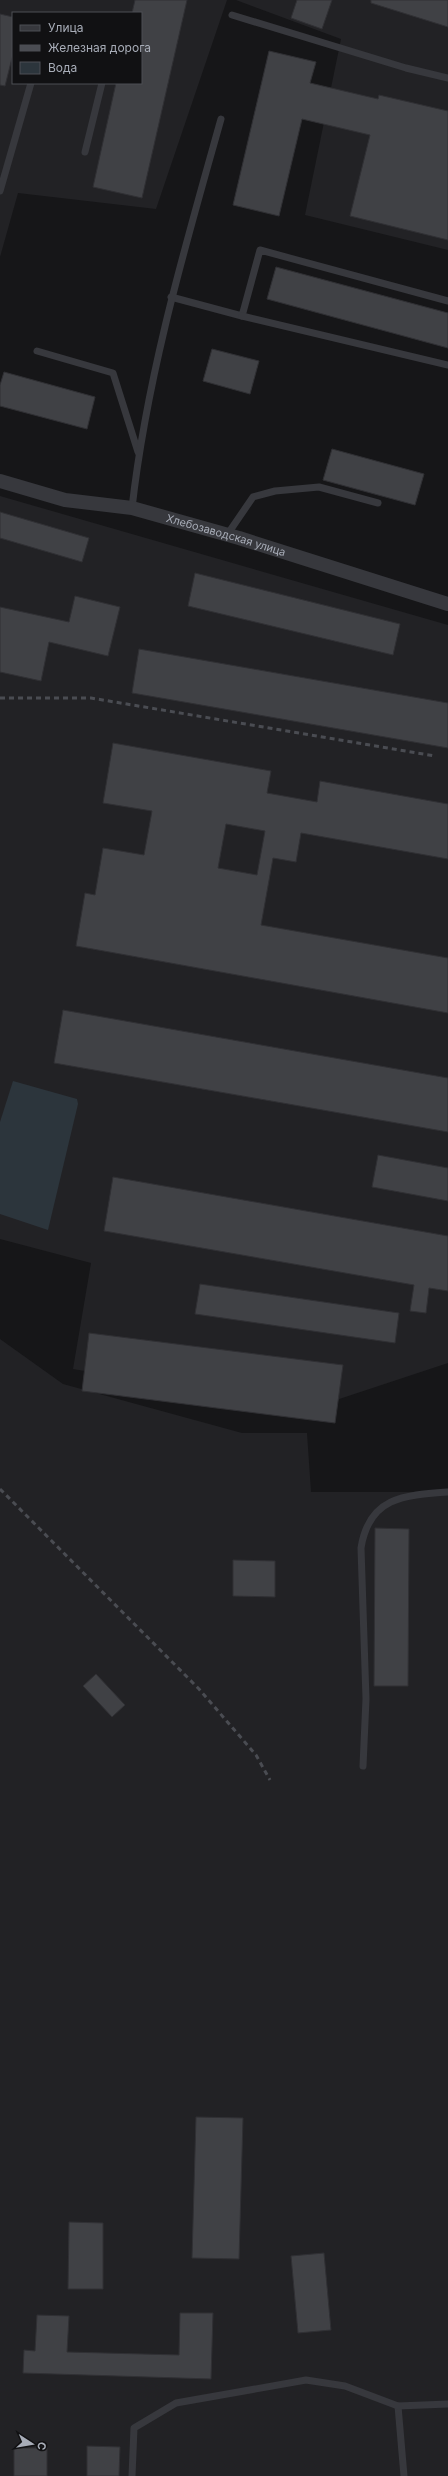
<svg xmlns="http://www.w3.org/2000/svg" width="448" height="2476" viewBox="0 0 448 2476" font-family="Inter,sans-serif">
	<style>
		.built { fill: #222225; fill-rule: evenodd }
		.water { fill: #2c353c }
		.building { fill: #404145; stroke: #303034; fill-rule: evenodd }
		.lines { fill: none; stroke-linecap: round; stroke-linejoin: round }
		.service { stroke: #37383d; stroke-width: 7 }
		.minor { stroke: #37383d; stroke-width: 14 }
		.rail { stroke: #4a4c52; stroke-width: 3; stroke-dasharray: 5 4; stroke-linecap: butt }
		.labels { text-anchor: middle; stroke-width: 3.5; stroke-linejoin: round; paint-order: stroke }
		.street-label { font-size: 11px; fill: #a8adb8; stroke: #111113 }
	</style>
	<rect width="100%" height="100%" fill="#161618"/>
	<g class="built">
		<path d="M0,0h227l-71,209 -138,-16 -18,64zM13,13h128v70h-128z"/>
		<polygon points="236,0 448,0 448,250 305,215 341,39"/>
		<polygon points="0,496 448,625 448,1363 309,1409 73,1369 91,1263 0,1239"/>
		<polygon points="0,1339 63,1384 242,1433 307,1433 311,1492 448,1492 448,2476 0,2476"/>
	</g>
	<polygon class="water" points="13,1081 77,1099 78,1104 48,1230 0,1214 0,1122"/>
	<g class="building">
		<polygon points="135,0 187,0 142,198 93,187 116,83 141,83 141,13 132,13"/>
		<polygon points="297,0 332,0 322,29 291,18"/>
		<polygon points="371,0 448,0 448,27 371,3"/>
		<polygon points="0,14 13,17 13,54 5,86 0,85"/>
		<polygon points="269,51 316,62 310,83 378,99 379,95 448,111 448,240 350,216 370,135 302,119 279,216 233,205"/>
		<polygon points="276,267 448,313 448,348 267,299"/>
		<polygon points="212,349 259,361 250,394 203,381"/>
		<polygon points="4,372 95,397 87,429 0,406 0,385"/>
		<polygon points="332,449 424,474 415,505 323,480"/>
		<polygon points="0,512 89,538 82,562 0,538"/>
		<polygon points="195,573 400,624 393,655 188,606"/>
		<polygon points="75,596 120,607 108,656 49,642 41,681 0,672 0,607 69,622"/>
		<polygon points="139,649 448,703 448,748 132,693"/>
		<path d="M113,743l158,28 -4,22 50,9 3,-21 128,23v55l-147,-26 -5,29 -23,-4 -12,67 187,33v55l-372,-67 9,-53 10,2 8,-47 41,7 8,-44 -49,-8zM226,824l39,7 -8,44 -39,-7z"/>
		<polygon points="63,1010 448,1078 448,1132 54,1063"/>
		<polygon points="378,1155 448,1168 448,1201 372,1187"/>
		<polygon points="113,1177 448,1236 448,1291 429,1288 426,1313 410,1311 414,1285 104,1231"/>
		<polygon points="200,1284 399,1313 395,1343 195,1314"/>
		<polygon points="89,1333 343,1365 335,1423 82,1391"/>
		<polygon points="375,1528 409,1529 408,1686 374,1686"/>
		<polygon points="233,1560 275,1561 275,1597 233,1596"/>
		<polygon points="96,1674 125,1705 112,1717 83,1686"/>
		<polygon points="196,2117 243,2118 239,2259 192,2258"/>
		<polygon points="69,2222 103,2223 103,2289 68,2289"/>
		<polygon points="324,2253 331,2330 298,2333 291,2256"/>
		<polygon points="180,2313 213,2313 211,2379 23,2373 24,2350 35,2351 37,2315 69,2316 67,2352 179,2355"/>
		<polygon points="87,2446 120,2447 119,2476 87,2476"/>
		<rect x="14" y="2448" width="33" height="28"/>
	</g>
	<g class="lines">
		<g class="service">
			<polyline points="232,15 406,68 448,78"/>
			<polyline points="85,152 102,83"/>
			<polyline points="0,191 31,83"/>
			<polyline points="171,297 242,316 260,250 448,301"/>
			<polyline points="242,316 448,365"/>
			<polyline points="37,351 113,373 138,452"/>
			<path d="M132,508c15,-133 53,-261 89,-389"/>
			<polyline points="227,535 253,497 275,491 319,487 378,503"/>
			<path d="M363,1766l3,-67 -5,-151c8,-51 43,-53 87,-56"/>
			<polyline points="398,2406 404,2476"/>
			<polyline points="132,2476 134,2428 176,2403 306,2380 345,2386 398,2406 448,2404"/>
		</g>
		<path class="minor" id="s1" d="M0,481l65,19 67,8 107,30 209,66"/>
		<g class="rail">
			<polyline points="0,698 91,698 435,756"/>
			<polyline points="0,1489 199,1689 256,1755 270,1780"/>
		</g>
	</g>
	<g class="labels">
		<g class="street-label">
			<text dy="4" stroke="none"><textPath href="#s1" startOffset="233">Хлебозаводская улица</textPath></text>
		</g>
	</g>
	<rect x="12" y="12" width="130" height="72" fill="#111113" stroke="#4d4f55"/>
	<rect x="20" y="25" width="20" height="6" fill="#37383d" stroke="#4d4f55"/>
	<text x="48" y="32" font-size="12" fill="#a8adb8">Улица</text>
	<rect x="20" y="45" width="20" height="6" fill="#4a4c52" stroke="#4d4f55"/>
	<text x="48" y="52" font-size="12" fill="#a8adb8">Железная дорога</text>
	<rect x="20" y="62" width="20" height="12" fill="#2c353c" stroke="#4d4f55"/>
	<text x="48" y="72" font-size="12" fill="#a8adb8">Вода</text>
	<g transform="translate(32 2444) rotate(102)" stroke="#111113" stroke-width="3" paint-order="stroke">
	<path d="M0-3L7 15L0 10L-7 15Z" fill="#a8adb8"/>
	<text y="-6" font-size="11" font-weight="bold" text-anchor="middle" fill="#a8adb8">С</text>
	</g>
</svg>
